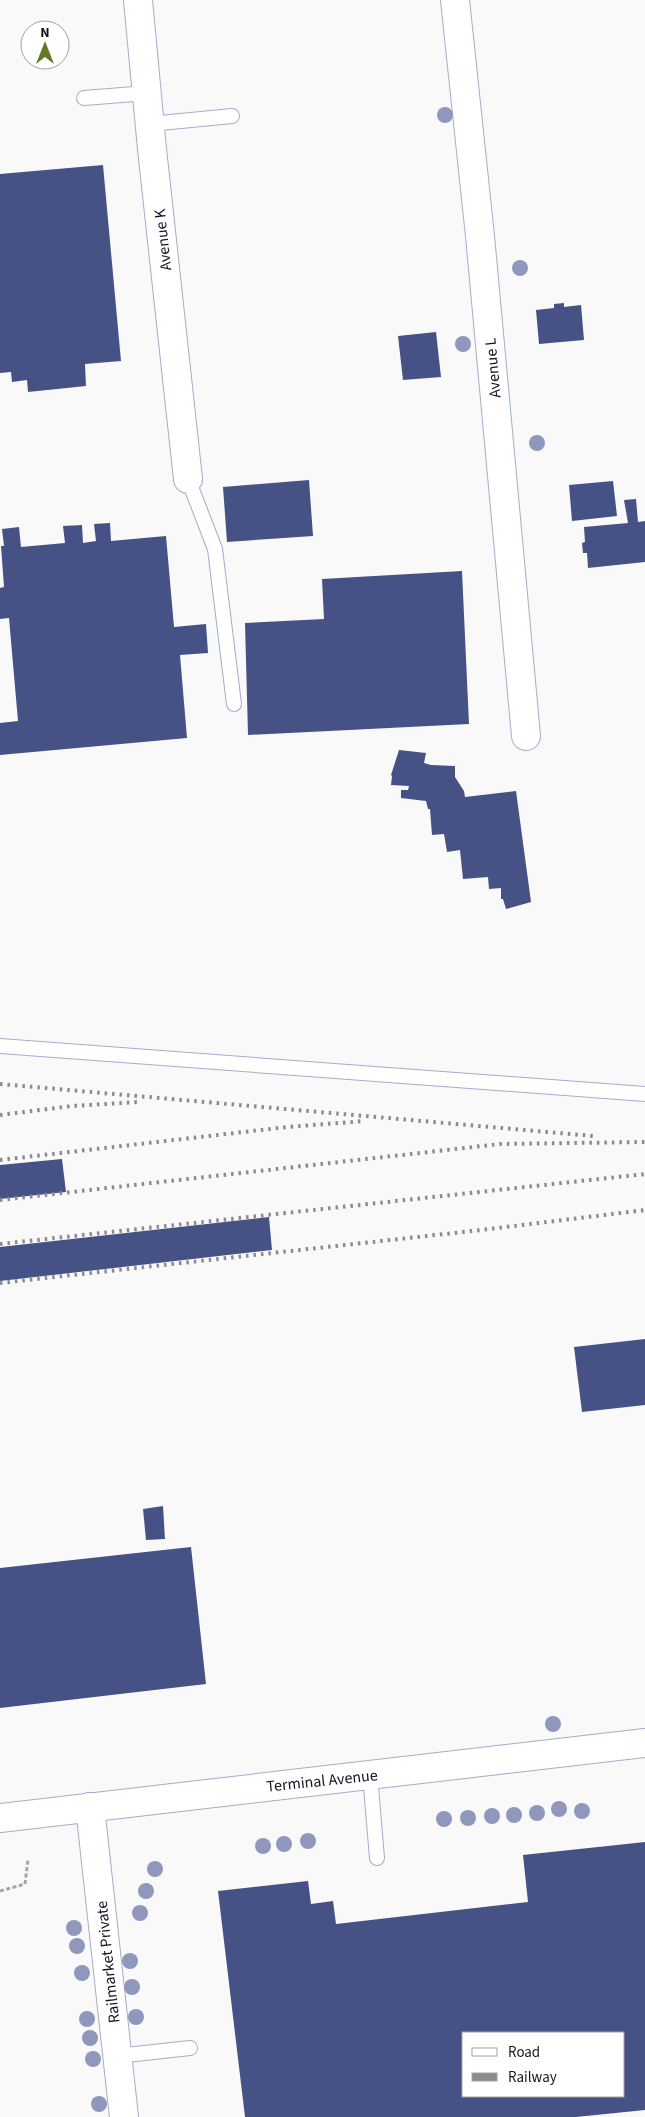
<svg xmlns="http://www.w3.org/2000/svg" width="645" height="2117" viewBox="0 0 645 2117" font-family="'Source Sans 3',sans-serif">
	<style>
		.building { fill: #465285; fill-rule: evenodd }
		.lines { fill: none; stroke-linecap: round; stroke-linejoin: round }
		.service-casing { stroke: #a3accc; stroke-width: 16 }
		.minor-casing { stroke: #a3accc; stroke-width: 30 }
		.tertiary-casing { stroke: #a3accc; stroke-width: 30 }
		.path { stroke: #a3a5a9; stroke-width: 3; stroke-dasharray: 4 2.5; stroke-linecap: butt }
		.service { stroke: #fff; stroke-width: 14 }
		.minor { stroke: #fff; stroke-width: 28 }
		.tertiary { stroke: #fff; stroke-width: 28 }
		.rail { stroke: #898b91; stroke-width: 4; stroke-dasharray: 2.5 5; stroke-linecap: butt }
		.tree { fill: #9097bc }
		.labels { text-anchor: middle; stroke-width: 5; stroke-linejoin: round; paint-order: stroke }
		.street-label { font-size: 16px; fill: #141723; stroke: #fff }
	</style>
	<rect width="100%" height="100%" fill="#f9f9f9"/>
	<g class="building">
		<polygon points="103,165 121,361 85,364 86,386 28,392 27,380 12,382 11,372 0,373 0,174"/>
		<polygon points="564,303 564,307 581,305 584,340 539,344 536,310 554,308 554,304"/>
		<polygon points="436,332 441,377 403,380 398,336"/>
		<polygon points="309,480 313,536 227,542 223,487"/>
		<polygon points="613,481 617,516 572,521 569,485"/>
		<polygon points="636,499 638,522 645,521 645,562 588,568 587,553 583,553 582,543 585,542 584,527 628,523 624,500"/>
		<polygon points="110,523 111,541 166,536 174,627 206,624 208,653 180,655 187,738 0,755 0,723 18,721 9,618 0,619 0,588 4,587 1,546 4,546 2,529 19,527 21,547 65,543 63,526 82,525 83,543 96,541 94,524"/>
		<polygon points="462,571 469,724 248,735 245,623 324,619 322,579"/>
		<polygon points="399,750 426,753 424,763 431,765 455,766 455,777 464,791 465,797 516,791 531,902 506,909 503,899 501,899 501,888 489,889 488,877 463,879 460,850 447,852 444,834 432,835 430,809 428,809 426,801 401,798 401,790 408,790 409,786 391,785 392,776 391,775"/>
		<polygon points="62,1159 66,1192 0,1199 0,1165"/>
		<polygon points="269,1217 272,1250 0,1281 0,1247"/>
		<polygon points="645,1339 645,1405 582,1412 574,1347"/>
		<polygon points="163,1506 165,1539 146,1540 143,1509"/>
		<polygon points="191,1547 206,1684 0,1708 0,1568"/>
		<path d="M645,1842v268l-69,7h-331l-27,-226 90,-10 3,23 22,-3 3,23 192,-22 -5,-47zM464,2033h160v63h-160z"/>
	</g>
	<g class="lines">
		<defs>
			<g id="service">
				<polyline points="84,98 147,93"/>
				<polyline points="150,124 232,116"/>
				<polyline points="188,479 215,549 234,704"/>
				<polyline points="0,1046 645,1094"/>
				<polyline points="370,1775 377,1858"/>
				<polyline points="117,2056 190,2048"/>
			</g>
			<g id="minor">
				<polyline points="138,0 152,149 188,479"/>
				<polyline points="455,0 480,236 526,736"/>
				<polyline points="90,1807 124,2117"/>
			</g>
			<polyline id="tertiary" points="0,1818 645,1743"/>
		</defs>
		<use href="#service" class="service-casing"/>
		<use href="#minor" class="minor-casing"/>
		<use href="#tertiary" class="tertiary-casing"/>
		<polyline class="path" points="0,1891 25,1884 28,1860"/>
		<use href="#service" class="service"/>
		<use href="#minor" class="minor"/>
		<use href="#tertiary" class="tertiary"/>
		<g class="rail">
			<polyline points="0,1084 593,1136"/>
			<polyline points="0,1115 72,1106 138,1102"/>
			<polyline points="0,1160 287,1127 365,1121"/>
			<polyline points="0,1200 500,1144 645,1142"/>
			<polyline points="0,1244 645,1174"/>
			<polyline points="0,1283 481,1230 645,1210"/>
		</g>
	</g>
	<g class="tree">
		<circle cx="445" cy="115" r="8"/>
		<circle cx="520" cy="268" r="8"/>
		<circle cx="463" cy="344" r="8"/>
		<circle cx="537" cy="443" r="8"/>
		<circle cx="553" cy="1724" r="8"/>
		<circle cx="559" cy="1809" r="8"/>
		<circle cx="582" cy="1811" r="8"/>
		<circle cx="537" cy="1813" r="8"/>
		<circle cx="514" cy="1815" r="8"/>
		<circle cx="492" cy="1816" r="8"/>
		<circle cx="468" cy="1818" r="8"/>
		<circle cx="444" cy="1819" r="8"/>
		<circle cx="308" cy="1841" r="8"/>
		<circle cx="284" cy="1844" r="8"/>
		<circle cx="263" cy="1846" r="8"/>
		<circle cx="155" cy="1869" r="8"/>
		<circle cx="146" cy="1891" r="8"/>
		<circle cx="140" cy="1913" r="8"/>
		<circle cx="74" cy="1928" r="8"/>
		<circle cx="77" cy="1946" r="8"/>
		<circle cx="130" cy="1961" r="8"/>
		<circle cx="82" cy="1973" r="8"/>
		<circle cx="132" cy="1987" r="8"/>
		<circle cx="136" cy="2017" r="8"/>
		<circle cx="87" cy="2019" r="8"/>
		<circle cx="90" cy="2038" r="8"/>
		<circle cx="93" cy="2059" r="8"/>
		<circle cx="99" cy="2104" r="8"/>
	</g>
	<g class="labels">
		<g class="street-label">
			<text transform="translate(162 240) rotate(-96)" y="6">Avenue K</text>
			<text transform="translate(492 368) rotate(-95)" y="6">Avenue L</text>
			<text transform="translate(322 1780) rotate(-6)" y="6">Terminal Avenue</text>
			<text transform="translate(107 1962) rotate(-96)" y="6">Railmarket Private</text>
		</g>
	</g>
	<rect x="462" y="2032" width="162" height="65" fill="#ffffff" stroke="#a1a2a7"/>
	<rect x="472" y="2048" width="25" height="8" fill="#ffffff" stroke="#a1a2a7"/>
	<text x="508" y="2057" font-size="15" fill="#141723">Road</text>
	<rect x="472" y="2073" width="25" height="8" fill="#898b91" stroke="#a1a2a7"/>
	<text x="508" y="2082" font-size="15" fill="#141723">Railway</text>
	<g transform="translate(45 45)"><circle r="24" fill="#ffffff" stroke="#a1a2a7"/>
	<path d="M0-4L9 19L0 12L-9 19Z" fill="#627728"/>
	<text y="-8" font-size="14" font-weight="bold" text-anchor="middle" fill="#141723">N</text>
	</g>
</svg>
